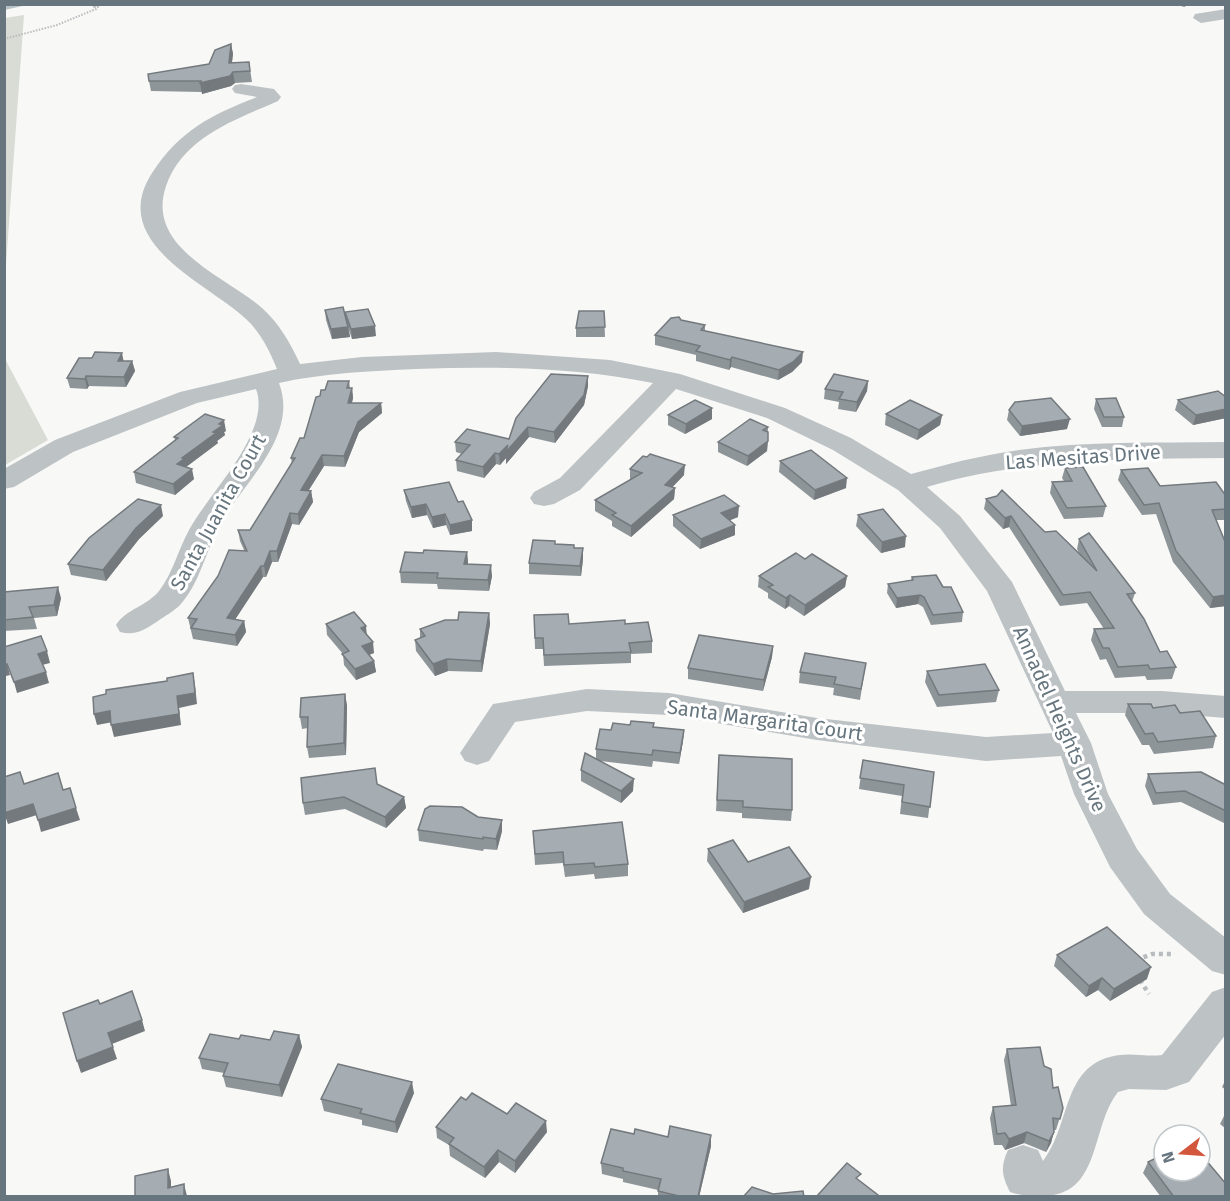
<svg xmlns="http://www.w3.org/2000/svg" width="1230" height="1201" viewBox="0 0 1230 1201" font-family="'Fira Sans',sans-serif">
	<style>
		.green { fill: #d8dcd5 }
		.lines { fill: none; stroke-linecap: round; stroke-linejoin: round }
		.stream { stroke: #b6c2c5; stroke-width: 4 }
		.path-far1 { stroke: #b8bcbe; stroke-width: 2; stroke-dasharray: 1.5 1.5; stroke-linecap: butt }
		.path { stroke: #b8bcbe; stroke-width: 4.5; stroke-dasharray: 4 4; stroke-linecap: butt }
		.minor { fill: #bdc2c5; fill-rule: evenodd }
		.wall { fill: #8e9599 }
		.shaded-wall { fill: #74797d }
		.building { fill: #a5adb2; stroke: #74797d; stroke-width: 1.5 }
		.labels { text-anchor: middle; stroke-width: 6; stroke-linejoin: round; paint-order: stroke }
		.street-label { font-size: 20px; fill: #66757e; stroke: #fff }
	</style>
	<rect width="100%" height="100%" fill="#f8f8f6"/>
	<g class="green">
		<polygon points="24,15 5,279 5,18"/>
		<polygon points="4,357 48,440 5,465 4,465"/>
	</g>
	<g class="lines">
		<polyline class="stream" points="4,8 22,4"/>
		<polyline class="path-far1" points="4,39 57,25 96,9 98,7 93,7 99,4"/>
		<g class="path">
			<polyline points="1136,960 1152,954 1175,954"/>
			<polyline points="1140,980 1149,994"/>
		</g>
		<g class="minor">
			<polygon points="1226,9 1226,19 1201,23 1193,18 1195,14"/>
			<path d="M241,84l33,5 7,8 -3,4c-43,19 -95,36 -112,85 -21,62 59,90 96,122 17,15 29,36 38,56l62,-7 134,-5 114,8 70,14 105,34 66,30 60,36c36,-10 71,-19 108,-24 68,-9 138,-7 207,-8v16c-102,1 -201,0 -299,29l33,29 52,66 53,109h97l64,5v22l-64,-5h-86l15,30 17,51 29,55 33,45 56,44v37l-14,-4 -68,-57 -34,-47 -36,-73 -13,-38 -75,5 -169,-21 -148,-25 -82,-4 -72,11 -26,39 -12,4 -12,-4 -5,-8 33,-49 94,-15 82,4 148,25 169,19 67,-4 -66,-142 -47,-63 -42,-38 -65,-40 -66,-32 -91,-29 -96,101 -26,14 -10,2 -10,-2 -4,-6 4,-6 26,-14 93,-95c-78,-16 -157,-17 -237,-14 -46,2 -92,4 -137,14 21,55 -40,103 -62,147 -12,25 -18,54 -37,75 -6,6 -15,11 -22,16 -14,9 -22,15 -38,11l-4,-7c10,-16 31,-19 43,-34 14,-18 19,-41 30,-61 20,-37 83,-98 67,-141l-59,14 -124,49 -59,35 -10,2v-20l51,-29 125,-48 97,-23c-8,-19 -16,-36 -31,-50 -40,-37 -139,-76 -94,-146 28,-43 59,-58 105,-76l-22,-4 -3,-4 3,-4z"/>
			<path d="M1226,987v47l-37,48 -23,8 -37,-1 -11,3c-28,35 -16,104 -76,104 -12,0 -21,0 -32,-4 -8,-16 -10,-25 -2,-42l15,-5 15,5 5,11c29,-37 18,-99 77,-106 14,-2 28,2 42,0l50,-63z"/>
		</g>
	</g>
	<g class="wall">
		<polygon points="1176,4 1191,4 1184,7"/>
		<polygon points="231,44 233,54 232,63 249,62 252,82 235,83 231,86 202,94 202,92 151,91 149,81 209,64"/>
		<polygon points="325,310 345,317 345,312 376,336 352,339 349,330 350,337 332,339 326,320"/>
		<polygon points="604,311 605,337 576,337 576,328"/>
		<polygon points="681,320 705,325 705,331 802,362 792,372 778,380 731,367 729,370 696,361 696,355 655,345 655,335"/>
		<polygon points="124,361 132,361 135,371 126,387 89,386 87,389 70,388 67,378"/>
		<polygon points="588,376 588,386 584,405 555,443 529,437 506,464 506,458 500,465 496,464 484,478 457,471 456,460 462,454 456,452 455,442 509,439"/>
		<polygon points="349,381 350,388 352,388 353,398 352,403 381,403 382,413 359,432 345,467 324,466 308,491 311,491 313,502 299,525 292,524 278,562 272,562 266,577 263,577 235,619 244,621 246,632 237,646 193,639 188,618 244,550 240,541 238,530 250,530 292,463 291,458 304,438 320,396 325,390"/>
		<polygon points="868,381 867,391 856,412 838,409 839,402 824,399 825,389"/>
		<polygon points="1226,397 1226,418 1193,425 1175,410 1178,400"/>
		<polygon points="1096,399 1124,417 1122,427 1102,427 1094,409"/>
		<polygon points="712,408 712,419 685,434 668,425 668,415"/>
		<polygon points="1009,410 1067,429 1020,436 1007,420"/>
		<polygon points="886,414 942,415 940,425 917,440 885,425"/>
		<polygon points="768,427 767,451 747,466 718,452 718,442"/>
		<polygon points="226,431 224,432 225,435 217,441 218,443 186,467 194,479 175,495 136,483 134,472 175,440 174,437"/>
		<polygon points="780,461 846,488 814,500 779,472"/>
		<polygon points="1065,468 1106,506 1103,517 1064,519 1050,493 1052,482 1064,481 1062,478"/>
		<polygon points="630,469 684,475 672,487 675,488 674,499 631,537 612,526 612,521 595,511 595,500 630,480"/>
		<polygon points="1121,470 1160,486 1226,496 1226,520 1216,520 1226,544 1226,606 1210,608 1173,562 1156,514 1142,515 1118,480"/>
		<polygon points="404,490 458,502 472,520 472,531 450,535 446,525 433,528 427,515 412,518 406,501"/>
		<polygon points="986,499 1045,532 1079,553 1077,549 1079,539 1135,593 1132,602 1160,652 1176,667 1172,679 1147,680 1145,676 1115,678 1106,659 1100,660 1091,640 1094,629 1104,629 1087,603 1060,606 1009,527 1003,529 984,509"/>
		<polygon points="673,515 738,517 730,520 735,535 700,549 673,526"/>
		<polygon points="858,515 905,547 881,553 856,526"/>
		<polygon points="163,516 139,539 106,581 71,575 68,564"/>
		<polygon points="555,544 574,548 583,548 583,559 581,576 529,574 529,563"/>
		<polygon points="467,552 468,564 492,576 489,591 438,589 437,584 401,583 400,572 423,553"/>
		<polygon points="805,559 847,576 845,587 804,616 789,606 785,609 768,598 768,593 758,587 759,576"/>
		<polygon points="912,577 943,587 963,612 962,622 931,625 923,607 918,604 896,608 887,593 888,584 911,580"/>
		<polygon points="4,592 61,598 57,616 34,618 37,629 4,631"/>
		<polygon points="489,613 490,624 482,672 448,671 435,676 416,651 415,640 420,638 420,629"/>
		<polygon points="534,615 569,624 625,624 652,641 652,653 631,654 631,663 544,666 543,649 535,649"/>
		<polygon points="326,624 367,635 374,653 369,655 374,661 376,672 356,680 344,665 343,654 327,635"/>
		<polygon points="773,646 772,657 763,691 688,679 688,668"/>
		<polygon points="866,663 860,700 833,695 834,688 799,683 800,672"/>
		<polygon points="927,671 999,690 996,702 937,707 925,682"/>
		<polygon points="345,694 347,706 346,755 309,758 307,747 308,728 302,729 300,717"/>
		<polygon points="1128,704 1180,713 1216,736 1213,748 1154,754 1149,745 1142,745 1125,715"/>
		<polygon points="654,727 684,730 683,741 679,764 653,761 652,767 600,761 633,791 621,803 581,781 581,770 596,759 596,749 611,730"/>
		<polygon points="719,755 792,810 791,821 742,818 742,813 716,811"/>
		<polygon points="863,760 934,772 928,818 900,814 902,796 859,789"/>
		<polygon points="1148,774 1226,785 1226,824 1181,802 1153,805 1145,786"/>
		<polygon points="377,784 404,797 406,808 386,828 345,809 305,815 303,803"/>
		<polygon points="478,817 502,820 502,831 497,850 484,849 483,851 419,841 418,830"/>
		<polygon points="533,831 628,864 628,876 595,879 594,874 565,877 563,863 535,865"/>
		<polygon points="708,849 748,862 809,889 743,913 707,861"/>
		<polygon points="1057,955 1147,979 1110,1001 1098,990 1086,997 1054,966"/>
		<polygon points="299,1035 302,1047 282,1097 226,1087 223,1076 224,1073 202,1069 199,1058 239,1039 270,1040"/>
		<polygon points="1007,1049 1044,1066 1053,1088 1063,1108 1056,1130 1054,1130 1051,1143 1046,1152 1024,1143 1005,1150 1002,1145 994,1145 990,1118 993,1107 1011,1106 1004,1060"/>
		<polygon points="1226,1079 1226,1090 1222,1087"/>
		<polygon points="414,1093 397,1133 362,1125 362,1120 324,1111 321,1099"/>
		<polygon points="466,1100 507,1114 547,1132 515,1173 499,1162 485,1178 450,1156 449,1145 437,1138 436,1127"/>
		<polygon points="1226,1112 1226,1129 1220,1124"/>
		<polygon points="634,1134 711,1146 699,1197 658,1197 658,1190 623,1182 623,1179 602,1174 601,1163"/>
		<polygon points="1148,1162 1226,1197 1161,1197 1143,1173"/>
	</g>
	<g class="shaded-wall">
		<polygon points="231,44 233,54 230,74 229,63"/>
		<polygon points="233,72 235,83 231,86 202,94 200,83"/>
		<polygon points="375,326 376,336 352,339 351,329"/>
		<polygon points="348,327 350,337 332,339 331,329"/>
		<polygon points="803,352 802,362 792,372 778,380 779,370"/>
		<polygon points="122,353 124,363 118,361"/>
		<polygon points="732,357 731,367 729,370 730,360"/>
		<polygon points="132,361 135,371 126,387 124,377"/>
		<polygon points="86,376 89,386 87,389 85,379"/>
		<polygon points="588,376 588,386 584,405 555,443 554,432"/>
		<polygon points="868,381 867,391 856,412 857,402"/>
		<polygon points="352,388 353,398 349,413 348,403"/>
		<polygon points="381,403 382,413 359,432 345,467 344,456 358,422"/>
		<polygon points="712,408 712,419 685,434 686,424"/>
		<polygon points="1226,409 1226,418 1193,425 1196,415"/>
		<polygon points="942,415 940,425 917,440 919,430"/>
		<polygon points="1070,419 1067,429 1020,436 1022,426"/>
		<polygon points="224,420 226,431 224,432 225,435 217,441 218,443 186,467 177,464 182,458 213,432 219,424"/>
		<polygon points="528,427 529,437 506,464 506,458 500,465 499,454 508,445"/>
		<polygon points="768,441 767,451 747,466 748,456"/>
		<polygon points="495,453 496,464 484,478 483,467"/>
		<polygon points="322,455 324,466 302,501 301,490"/>
		<polygon points="685,465 684,475 665,495 665,485"/>
		<polygon points="192,469 194,479 175,495 173,484"/>
		<polygon points="847,478 846,488 814,500 815,490"/>
		<polygon points="675,488 674,499 631,537 631,526"/>
		<polygon points="311,491 313,502 299,525 298,514"/>
		<polygon points="426,504 427,515 412,518 411,507"/>
		<polygon points="161,505 163,516 139,539 106,581 103,570 136,528"/>
		<polygon points="739,506 738,517 721,524 721,513"/>
		<polygon points="290,513 292,524 278,562 277,551"/>
		<polygon points="445,514 446,525 433,528 432,517"/>
		<polygon points="1011,516 1009,527 1003,529 1005,518"/>
		<polygon points="472,520 472,531 450,535 450,525"/>
		<polygon points="735,525 735,535 700,549 701,539"/>
		<polygon points="906,536 905,547 881,553 882,542"/>
		<polygon points="583,548 583,559 581,576 580,566"/>
		<polygon points="270,551 272,562 266,577 264,566"/>
		<polygon points="467,552 468,562 465,575 464,564"/>
		<polygon points="491,565 492,576 489,591 488,580"/>
		<polygon points="261,566 263,577 229,629 227,618"/>
		<polygon points="847,576 845,587 804,616 805,605"/>
		<polygon points="58,587 61,598 57,616 54,605"/>
		<polygon points="790,595 789,606 785,609 786,598"/>
		<polygon points="920,595 918,604 896,608 897,598"/>
		<polygon points="1226,595 1226,606 1210,608 1213,597"/>
		<polygon points="489,613 490,624 482,672 481,661"/>
		<polygon points="244,621 246,632 237,646 235,635"/>
		<polygon points="366,626 367,637 361,628"/>
		<polygon points="373,642 374,653 363,657 362,646"/>
		<polygon points="773,646 772,657 763,691 764,680"/>
		<polygon points="47,651 50,663 42,665 38,654"/>
		<polygon points="447,659 448,671 435,676 433,664"/>
		<polygon points="374,661 376,672 356,680 355,669"/>
		<polygon points="7,664 10,675 6,676 4,671 4,665"/>
		<polygon points="46,672 49,683 17,693 14,682"/>
		<polygon points="193,673 195,685 197,704 179,708 181,725 114,737 111,725 177,696"/>
		<polygon points="345,694 347,706 346,755 344,743"/>
		<polygon points="110,711 113,722 97,725 94,714"/>
		<polygon points="684,730 683,741 679,764 680,753"/>
		<polygon points="634,779 633,791 621,803 621,791"/>
		<polygon points="404,797 406,808 386,828 385,817"/>
		<polygon points="33,804 37,815 8,824 4,813"/>
		<polygon points="76,808 80,820 41,832 38,820"/>
		<polygon points="502,820 502,831 497,850 496,839"/>
		<polygon points="811,877 809,889 743,913 744,902"/>
		<polygon points="1151,967 1147,979 1110,1001 1114,989"/>
		<polygon points="1102,978 1098,990 1086,997 1089,986"/>
		<polygon points="142,1020 145,1031 112,1044 108,1033"/>
		<polygon points="299,1035 302,1047 282,1097 279,1085"/>
		<polygon points="113,1047 117,1059 81,1073 77,1061"/>
		<polygon points="412,1082 414,1093 397,1133 395,1122"/>
		<polygon points="546,1121 547,1132 515,1173 515,1161"/>
		<polygon points="1027,1132 1024,1143 1005,1150 1009,1139"/>
		<polygon points="1054,1132 1051,1143 1046,1152 1049,1141"/>
		<polygon points="711,1135 711,1146 699,1197 698,1197"/>
		<polygon points="498,1150 499,1162 485,1178 484,1167"/>
		<polygon points="168,1169 171,1181 171,1197 168,1188"/>
		<polygon points="184,1184 187,1196 187,1197 184,1197"/>
	</g>
	<g class="building">
		<polygon points="231,44 229,63 249,62 250,71 233,72 230,76 200,83 201,81 149,81 148,74 209,64 215,50"/>
		<polygon points="343,307 348,327 331,329 325,310"/>
		<polygon points="368,309 375,326 351,329 345,312"/>
		<polygon points="579,311 604,311 605,327 576,328"/>
		<polygon points="679,317 681,320 705,325 701,330 803,352 793,362 779,370 732,357 730,360 696,351 700,346 655,335 671,318"/>
		<polygon points="95,352 122,353 118,361 132,361 124,377 86,376 85,379 67,378 79,358 92,358"/>
		<polygon points="551,374 588,376 584,395 554,432 528,427 505,453 508,445 499,454 495,453 483,467 456,460 470,445 455,442 467,429 509,439 516,418"/>
		<polygon points="834,374 868,381 857,402 839,399 843,392 825,389"/>
		<polygon points="328,381 349,381 347,388 352,388 348,403 381,403 358,422 344,456 322,455 301,490 311,491 298,514 290,513 277,551 270,551 264,566 261,566 227,618 244,621 235,635 191,628 197,619 188,618 218,576 229,550 247,551 238,530 250,530 295,458 291,458 300,438 304,438 316,397 320,396 321,390 325,390"/>
		<polygon points="1218,391 1226,397 1226,409 1196,415 1178,400"/>
		<polygon points="1051,398 1070,419 1022,426 1009,410 1015,402"/>
		<polygon points="1116,398 1124,417 1104,417 1096,399"/>
		<polygon points="695,400 712,408 686,424 668,415"/>
		<polygon points="910,400 942,415 919,430 886,414"/>
		<polygon points="205,414 224,420 219,424 223,425 213,432 216,433 182,458 184,459 177,464 192,469 173,484 134,472 178,438 174,437"/>
		<polygon points="750,419 768,427 763,430 768,432 768,441 748,456 718,442"/>
		<polygon points="811,450 847,478 815,490 780,461"/>
		<polygon points="650,454 685,465 665,485 675,488 631,526 612,515 616,513 595,500 642,473 630,469 643,456 647,457"/>
		<polygon points="1083,467 1106,506 1067,508 1052,482 1072,481 1065,468"/>
		<polygon points="1148,468 1160,486 1216,482 1226,496 1226,509 1212,510 1226,544 1226,595 1213,597 1176,551 1159,503 1144,505 1121,470"/>
		<polygon points="449,482 458,502 463,501 472,520 450,525 445,514 432,517 426,504 411,507 404,490"/>
		<polygon points="1002,490 1045,532 1056,531 1097,571 1079,539 1089,533 1135,593 1127,594 1144,619 1160,652 1167,651 1176,667 1150,669 1148,665 1118,667 1109,648 1103,648 1094,629 1114,628 1090,592 1063,595 1011,516 1005,518 986,499 997,496"/>
		<polygon points="724,495 739,506 721,513 735,525 701,539 673,515"/>
		<polygon points="138,499 161,505 136,528 103,570 68,564 89,538"/>
		<polygon points="883,509 906,536 882,542 858,515"/>
		<polygon points="533,540 555,541 555,544 574,545 574,548 583,548 580,566 529,563"/>
		<polygon points="424,550 467,552 464,564 491,565 488,580 437,578 438,573 400,572 405,552 423,553"/>
		<polygon points="796,553 805,559 812,554 847,576 805,605 790,595 786,598 768,587 773,585 759,576"/>
		<polygon points="936,575 943,587 951,587 963,612 933,615 924,597 920,595 897,598 888,584 913,580 912,577"/>
		<polygon points="58,587 54,605 29,607 33,617 4,620 4,592"/>
		<polygon points="354,612 366,626 361,628 373,642 362,646 374,661 355,669 342,654 349,651 326,624"/>
		<polygon points="459,612 489,613 481,661 447,659 433,664 415,640 425,636 420,629 445,620 458,620"/>
		<polygon points="568,614 569,624 625,620 625,624 648,622 652,641 629,643 631,652 544,655 543,638 535,638 534,615"/>
		<polygon points="699,635 773,646 764,680 688,668"/>
		<polygon points="41,636 47,651 38,654 46,672 14,682 7,664 4,665 4,647"/>
		<polygon points="805,653 866,663 861,689 834,684 836,677 800,672"/>
		<polygon points="985,664 999,690 939,695 927,671"/>
		<polygon points="193,673 195,693 177,696 179,714 111,725 110,711 94,714 93,697 106,694 106,690 167,681 167,678"/>
		<polygon points="345,694 344,743 307,747 308,717 300,717 301,698"/>
		<polygon points="1128,704 1151,704 1153,708 1175,705 1180,713 1200,711 1216,736 1158,742 1153,733 1145,734"/>
		<polygon points="631,721 654,723 653,727 684,730 680,753 653,750 652,755 596,749 600,729 611,730 613,723 630,725"/>
		<polygon points="585,753 634,779 621,791 581,770"/>
		<polygon points="719,755 792,759 792,810 743,807 743,801 717,800"/>
		<polygon points="863,760 934,772 930,807 902,802 904,785 860,778"/>
		<polygon points="375,768 377,784 404,797 385,817 344,797 303,803 301,778"/>
		<polygon points="20,772 24,784 58,773 63,790 70,788 76,808 38,820 33,804 4,813 4,777"/>
		<polygon points="1201,772 1226,785 1226,811 1185,791 1156,793 1148,774"/>
		<polygon points="430,806 462,807 478,817 502,820 496,839 483,837 483,839 418,830 425,809"/>
		<polygon points="622,822 628,864 595,867 594,863 564,865 563,852 535,854 533,831"/>
		<polygon points="733,840 748,862 789,847 811,877 744,902 708,849"/>
		<polygon points="1107,927 1151,967 1114,989 1102,978 1089,986 1057,955"/>
		<polygon points="132,991 142,1020 108,1033 113,1047 77,1061 63,1013 98,1000 100,1004"/>
		<polygon points="274,1031 299,1035 279,1085 223,1076 228,1063 199,1058 210,1034 239,1039 241,1035 270,1040"/>
		<polygon points="1040,1047 1044,1066 1051,1069 1053,1088 1058,1087 1063,1108 1060,1119 1053,1118 1054,1132 1049,1141 1027,1132 1009,1139 1005,1133 997,1134 993,1107 1016,1105 1007,1049"/>
		<polygon points="338,1064 412,1082 395,1122 360,1113 362,1109 321,1099"/>
		<polygon points="472,1093 507,1114 516,1103 546,1121 515,1161 498,1150 484,1167 449,1144 454,1138 436,1127 461,1097 466,1100"/>
		<polygon points="670,1126 711,1135 698,1197 683,1197 658,1191 661,1179 623,1171 623,1168 601,1163 611,1129 634,1134 635,1129 668,1137"/>
		<polygon points="1200,1153 1226,1184 1226,1197 1174,1197 1148,1162 1164,1154 1164,1171 1200,1171"/>
		<polygon points="847,1163 861,1174 856,1178 878,1195 877,1197 816,1197"/>
		<polygon points="168,1169 168,1188 184,1184 184,1197 135,1197 135,1176"/>
		<polygon points="752,1187 773,1194 803,1191 804,1197 743,1197"/>
	</g>
	<g class="labels">
		<g class="street-label">
			<text transform="translate(1083 457) rotate(-4)" y="7">Las Mesitas Drive</text>
			<text transform="translate(218 512) rotate(-61)" y="7">Santa Juanita Court</text>
			<text transform="translate(1060 719) rotate(66)" y="7">Annadel Heights Drive</text>
			<text transform="translate(765 720) rotate(8)" y="7">Santa Margarita Court</text>
		</g>
	</g>
	<rect width="1230" height="1201" fill="none" stroke="#66757e" stroke-width="12"/>
	<g transform="translate(1182 1153) rotate(253)"><circle r="28" fill="#ffffff" stroke="#c2c8cb" stroke-width="1.5"/>
	<path d="M0-4.5L10 22L0 15L-10 22Z" fill="#d2573c"/>
	<text y="-9" font-size="16" font-weight="bold" text-anchor="middle" fill="#66757e">N</text>
	</g>
</svg>
